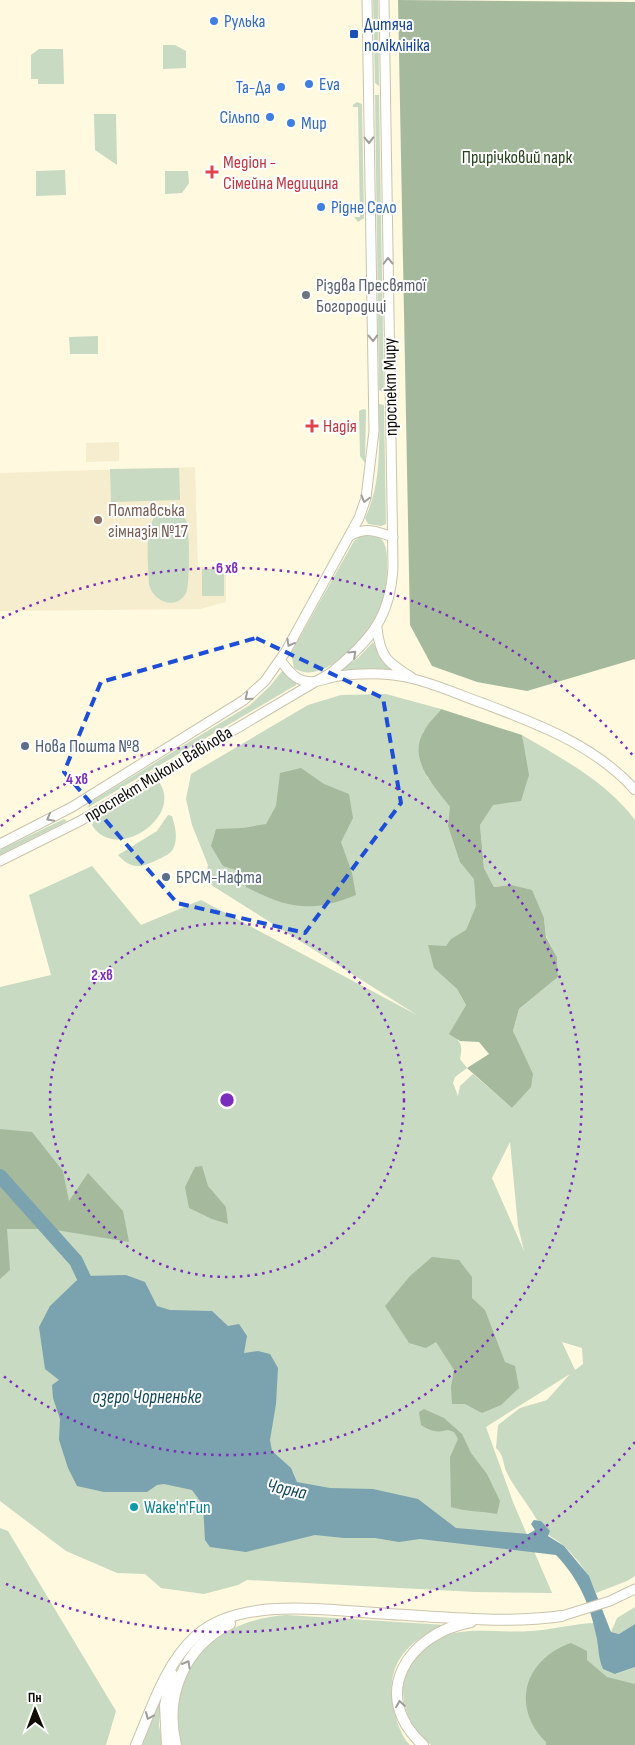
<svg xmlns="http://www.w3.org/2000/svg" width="635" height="1745" viewBox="0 0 635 1745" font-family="'Sofia Sans Condensed',sans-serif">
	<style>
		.built { fill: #f5edcd }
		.green { fill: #c8dac2; fill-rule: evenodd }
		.forest { fill: #a5ba9d }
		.water { fill: #7ba2af }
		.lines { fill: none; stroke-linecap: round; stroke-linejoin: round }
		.river { stroke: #7ba2af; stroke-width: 14 }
		.major-casing { stroke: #cac4ac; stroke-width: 11 }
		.highway-casing { stroke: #cac4ac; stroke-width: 12 }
		.major { stroke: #fff; stroke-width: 9 }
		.highway { stroke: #fff; stroke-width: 10 }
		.oneway { stroke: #9f9e9b }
		.marked { fill: none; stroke: #1d4ed8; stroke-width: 4; stroke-dasharray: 10 6; stroke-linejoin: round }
		.ring { fill: none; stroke: #7b2cbf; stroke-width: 2.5; stroke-dasharray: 2.5 5 }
		.shop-dot { fill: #3f7fe0; stroke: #fff; stroke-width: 2 }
		.transit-dot { fill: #1a4fb4; stroke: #fff; stroke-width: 2 }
		.health-dot { fill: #e0444e; stroke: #fff; stroke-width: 2 }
		.worship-dot { fill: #6b7280; stroke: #fff; stroke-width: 2 }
		.education-dot { fill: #8d6e63; stroke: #fff; stroke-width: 2 }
		.service-dot { fill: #5c6f8a; stroke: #fff; stroke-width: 2 }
		.culture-dot { fill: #0f9aa8; stroke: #fff; stroke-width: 2 }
		.labels { text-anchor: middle; stroke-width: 4; stroke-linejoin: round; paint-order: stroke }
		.shop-label { font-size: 18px; fill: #366cbe; stroke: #fff; text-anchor: start }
		.transit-label { font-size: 18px; fill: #164399; stroke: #fff; text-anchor: start }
		.park-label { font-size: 18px; fill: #244218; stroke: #fff }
		.health-label { font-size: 18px; fill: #be3a42; stroke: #fff; text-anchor: start }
		.worship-label { font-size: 18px; fill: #5b616d; stroke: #fff; text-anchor: start }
		.street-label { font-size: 18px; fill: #0f0d06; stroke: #fff }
		.education-label { font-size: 18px; fill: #785e54; stroke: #fff; text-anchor: start }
		.service-label { font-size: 18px; fill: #4e5e75; stroke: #fff; text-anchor: start }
		.culture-label { font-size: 18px; fill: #0d838f; stroke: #fff; text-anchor: start }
		.water-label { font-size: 19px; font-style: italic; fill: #114959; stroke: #fff }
		.centre { fill: #7b2cbf; stroke: #fff; stroke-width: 2.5 }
		.ring-label { font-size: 15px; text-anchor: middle; font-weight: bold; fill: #7b2cbf; stroke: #fff; stroke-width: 4; stroke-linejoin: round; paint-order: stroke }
	</style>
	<rect width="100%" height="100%" fill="#fff9e0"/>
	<g class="built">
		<polygon points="119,442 119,461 86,462 86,443"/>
		<polygon points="195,467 198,567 226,567 226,602 200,609 0,611 0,473"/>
	</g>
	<g class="green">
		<polygon points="373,0 378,0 379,86 375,83"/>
		<polygon points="163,45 175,45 186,51 186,68 163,69"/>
		<polygon points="39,49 63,49 64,84 38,84 38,79 31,79 31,55"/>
		<polygon points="375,95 379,95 384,393 379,390"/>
		<polygon points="357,102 362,104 364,218 358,222 354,217 360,217 358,107 353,107 353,105"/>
		<polygon points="94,114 116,114 117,165 95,150"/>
		<polygon points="65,170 66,195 36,196 36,171"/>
		<polygon points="165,171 188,171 189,183 182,193 165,194"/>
		<polygon points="98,336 98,354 70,354 69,337"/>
		<path d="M379,404l5,1 2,119 -5,2 -13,-2 -3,-6c17,-35 14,-76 14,-114z"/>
		<polygon points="363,409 366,410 365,463 360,456 359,411"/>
		<polygon points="179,468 180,500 111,502 110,469"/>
		<path d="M164,509c9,-1 17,2 22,11 4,9 4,64 0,73 -10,18 -32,9 -37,-8 0,-21 -8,-67 15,-76z"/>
		<path d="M363,534l16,2c9,9 8,20 8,32 0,14 -2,28 -7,42 -10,25 -57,78 -86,58l-3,-15 63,-112z"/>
		<rect x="202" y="569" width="22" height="27"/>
		<polygon points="373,642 380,656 394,671 336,673 358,658"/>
		<polygon points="283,670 297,682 296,685 87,808 92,801 250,705 270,686"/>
		<path d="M386,694l55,15 -18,23 4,45 23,30 51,101 -65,61 21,20 9,16 -16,29c11,7 13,11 10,25l7,9 -12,9 -2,6 5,13 2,-10 13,-12 39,34 9,-11 -1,-47 -7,-19 6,-22 39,-32 -1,-20 -11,-21 -2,-18 -33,-33 -17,2 -10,-19 -4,-43 43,-75 -1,-15c39,23 85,47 113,85v756l-8,5 -31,12c-7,-18 -17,-33 -31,-46 -14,-13 -15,-6 -24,-26l-4,-1c-9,-16 -22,-31 -30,-47 -5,-10 -2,-17 -11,-25l2,-23 22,-17 27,-8 23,-26 -84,53 27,75 39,91 -77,-1 -228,-12 -9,5 -34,9 -43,-6 -16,-14 -28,-1 -51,-22 -66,-50v-514l51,-12 -22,-80 63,-29 49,59 60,-25 216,115 -212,-134 3,-16 -16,-40 -6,-26 5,-25 117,-69 33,-10zM510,1142l8,84 6,25 -32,-73zM562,1342l20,6 1,16 -8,6z"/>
		<path d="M159,782c25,36 -45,81 -67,43l2,-4z"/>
		<path d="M168,815l4,1c3,10 6,21 2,31 -3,7 -9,9 -15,12 -18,9 -27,11 -41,-4l39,-24z"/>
		<polygon points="64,819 67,821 0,855 0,850"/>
		<polygon points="0,1528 8,1531 116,1711 106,1745 0,1745"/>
		<polygon points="635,1607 635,1624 619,1634 611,1632 617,1618"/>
		<path d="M286,1615l160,10c-40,16 -62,40 -52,85 3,12 7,26 16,35h-230c-1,-11 -4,-23 -4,-34 4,-61 55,-92 110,-96z"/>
		<path d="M594,1623l3,17 19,34 19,-7v78h-204c-19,-17 -27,-29 -28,-55 0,-7 -1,-16 2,-22 9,-17 31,-32 49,-35 24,-5 51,0 76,-2 21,-1 42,-7 64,-8z"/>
		<polygon points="162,1688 159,1725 163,1745 138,1745"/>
	</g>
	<g class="forest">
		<polygon points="398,0 635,2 635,659 527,691 477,682 432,666 410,625"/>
		<path d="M441,709l81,26 7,40 -8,26 -28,4 -13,20 4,43 10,19 17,-2 21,5 12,28 2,19 11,20 1,20 -39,32 -6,22 20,43 -2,13 -19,21 -45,-40 22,-14 -10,-12 -19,-1 -11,-7 17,-29 -9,-16 -23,-21 -6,-23 18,1 5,-7 15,-9 10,-24 -2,-27 -14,-17 -12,-36 2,-19c-16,-21 -43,-48 -26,-76 4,-8 12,-15 17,-22z"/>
		<path d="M301,768l23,16 25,10 4,24 -12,24 11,31 4,22c-44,18 -68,14 -110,-8l-4,-15 -19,-6 -12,-20 5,-17 27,-1 23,-4 10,-18 4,-33z"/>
		<polygon points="0,1129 32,1132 63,1171 69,1201 88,1173 123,1211 129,1242 50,1229 7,1229 10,1270 0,1279"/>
		<polygon points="202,1166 208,1186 226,1207 228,1224 212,1219 189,1208 185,1187 195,1167"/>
		<polygon points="432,1257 459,1260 472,1277 472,1298 485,1310 505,1362 515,1366 519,1388 501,1405 482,1413 465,1404 452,1404 451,1387 454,1370 436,1342 426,1348 409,1343 385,1306 410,1276"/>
		<path d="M424,1409l20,9 18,16 9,19 16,21 13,27 -3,13c-16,-3 -31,-2 -46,-7l-1,-50 8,-18 -4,-7 -6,-2c-11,3 -18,1 -27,-5l-2,-13z"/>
		<path d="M571,1643l16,8v9l20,17 28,7v61h-89v-3c-36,-36 -21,-83 25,-99z"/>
	</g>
	<path class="water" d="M126,1275l19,7 12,24 13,4 42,1 16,15 11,-2 8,12 -3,17 14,-2 12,3 8,14 -2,36 -6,36 2,11 19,17 6,14 33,6 43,1 45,10 38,29 72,6 7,-4 -4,-6 3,-4 7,1 9,10 -2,5 16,10 25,30 22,56 8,2 16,-10v43l-20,7 -12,-5c-5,-11 -4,-22 -7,-34 -6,-31 -18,-57 -40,-80l-136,-16 -21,3 -24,-4h-31l-29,-3 -69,17 -36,-5 -5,-7 -2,-35 -11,-15 -28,-6 -7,1 -10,7h-43l-27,-6 -9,-18 -9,-28 1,-21 -7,-21 -1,-13 7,-5 -14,-11 -6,-42 11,-21 26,-25 9,-5z"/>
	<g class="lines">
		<polyline class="river" points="0,1176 76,1261 91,1293"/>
		<defs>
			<g id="major">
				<path d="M351,535c16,-8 25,-4 42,2"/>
				<path d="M377,628c3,29 10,34 34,49"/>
				<path d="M280,660c6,7 12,17 21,20 13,5 25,-2 37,-4 24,-3 53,-3 76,3 24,6 48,17 71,25 55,21 111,42 150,86"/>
				<polyline points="0,844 72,807 244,700 265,681 286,651 359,518 366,498 374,431 367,0"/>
				<path d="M0,861l80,-40 252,-149c38,-31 59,-55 61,-106l-9,-566"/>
				<polyline points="562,1616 610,1601 635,1589"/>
			</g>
			<g id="highway">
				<path d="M136,1745c16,-37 29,-81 60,-109 45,-41 136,-25 192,-22 58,3 117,10 174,2"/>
				<polyline points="167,1745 165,1705 172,1674"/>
				<path d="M176,1745c-12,-49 8,-98 54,-121"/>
				<path d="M423,1745c-55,-50 -15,-112 48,-123"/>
			</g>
		</defs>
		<use href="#major" class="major-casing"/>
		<use href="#highway" class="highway-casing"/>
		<use href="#major" class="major"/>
		<use href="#highway" class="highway"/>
	</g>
	<defs><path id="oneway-chevron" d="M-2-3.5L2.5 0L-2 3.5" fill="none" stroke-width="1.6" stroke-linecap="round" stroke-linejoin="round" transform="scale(1.25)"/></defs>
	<g class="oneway">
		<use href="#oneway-chevron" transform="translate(369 140) rotate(89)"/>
		<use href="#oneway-chevron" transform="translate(388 261) rotate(-91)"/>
		<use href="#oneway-chevron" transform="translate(373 338) rotate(89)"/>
		<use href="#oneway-chevron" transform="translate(365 499) rotate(106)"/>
		<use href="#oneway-chevron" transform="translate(290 643) rotate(119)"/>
		<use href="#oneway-chevron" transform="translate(353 654) rotate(-43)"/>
		<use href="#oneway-chevron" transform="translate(248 697) rotate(140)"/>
		<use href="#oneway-chevron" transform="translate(50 818) rotate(152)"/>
		<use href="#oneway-chevron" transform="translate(187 1664) rotate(-60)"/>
		<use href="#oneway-chevron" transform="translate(400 1704) rotate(-99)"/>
		<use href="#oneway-chevron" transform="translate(149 1716) rotate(113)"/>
	</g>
	<path class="marked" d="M256,638l127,60 18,105 -96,130 -128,-30 -113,-131 37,-90z"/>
	<g class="ring">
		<circle cx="227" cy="1100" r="177"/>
		<path d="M1 826A355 355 0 1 1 1 1374"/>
		<path d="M635 1442A532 532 0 0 1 2 1582M2 618A532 532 0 0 1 635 758"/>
	</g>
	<g class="shop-dot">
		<circle cx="214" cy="21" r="5"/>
		<circle cx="309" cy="84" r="5"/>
		<circle cx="281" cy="87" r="5"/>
		<circle cx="270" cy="117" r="5"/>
		<circle cx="291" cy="123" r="5"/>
		<circle cx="321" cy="207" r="5"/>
	</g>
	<rect class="transit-dot" x="349" y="29" width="10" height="10" rx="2.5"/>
	<g class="health-dot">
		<path d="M209.5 164.5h5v5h5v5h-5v5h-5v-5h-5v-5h5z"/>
		<path d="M309.5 418.5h5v5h5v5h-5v5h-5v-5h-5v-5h5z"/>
	</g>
	<circle class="worship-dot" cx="306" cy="295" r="5"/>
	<circle class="education-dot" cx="98" cy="520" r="5"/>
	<g class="service-dot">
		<circle cx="25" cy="746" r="5"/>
		<circle cx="166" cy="877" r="5"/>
	</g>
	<circle class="culture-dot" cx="134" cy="1507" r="5"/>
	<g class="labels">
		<g class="shop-label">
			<text x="224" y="27">Рулька</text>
			<text x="319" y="90">Eva</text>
			<text x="271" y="93" text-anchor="end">Та-Да</text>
			<text x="260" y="123" text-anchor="end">Сільпо</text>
			<text x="301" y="129">Мир</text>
			<text x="331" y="213">Рідне Село</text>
		</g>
		<g class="transit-label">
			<text x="364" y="30">Дитяча<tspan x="364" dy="21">поліклініка</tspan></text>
		</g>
		<g class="park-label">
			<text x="517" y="163">Прирічковий парк</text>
		</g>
		<g class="health-label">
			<text x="223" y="168">Медіон -<tspan x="223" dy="21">Сімейна Медицина</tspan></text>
			<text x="323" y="432">Надія</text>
		</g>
		<g class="worship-label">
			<text x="316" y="291">Різдва Пресвятої<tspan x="316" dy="21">Богородиці</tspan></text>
		</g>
		<g class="street-label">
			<text transform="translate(390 387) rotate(-91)" y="6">проспект Миру</text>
			<text transform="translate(158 774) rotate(-31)" y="6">проспект Миколи Вавілова</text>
		</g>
		<g class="education-label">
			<text x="108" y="516">Полтавська<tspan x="108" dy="21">гімназія №17</tspan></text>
		</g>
		<g class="service-label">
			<text x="35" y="752">Нова Пошта №8</text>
			<text x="176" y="883">БРСМ-Нафта</text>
		</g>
		<g class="culture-label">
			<text x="144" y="1513">Wake'n'Fun</text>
		</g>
		<g class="water-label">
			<text x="147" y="1403">озеро Чорненьке</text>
			<text transform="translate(287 1488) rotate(12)" y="7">Чорна</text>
		</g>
	</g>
	<circle cx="227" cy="1100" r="8" class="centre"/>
	<g class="ring-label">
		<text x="227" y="573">6 хв</text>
		<text x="77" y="784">4 хв</text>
		<text x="102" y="980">2 хв</text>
	</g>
	<g transform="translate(35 1710) rotate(359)" stroke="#ffffff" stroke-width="4" paint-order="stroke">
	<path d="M0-4L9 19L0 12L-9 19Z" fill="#0f0d06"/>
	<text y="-8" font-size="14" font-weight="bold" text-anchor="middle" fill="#0f0d06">Пн</text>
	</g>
</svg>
